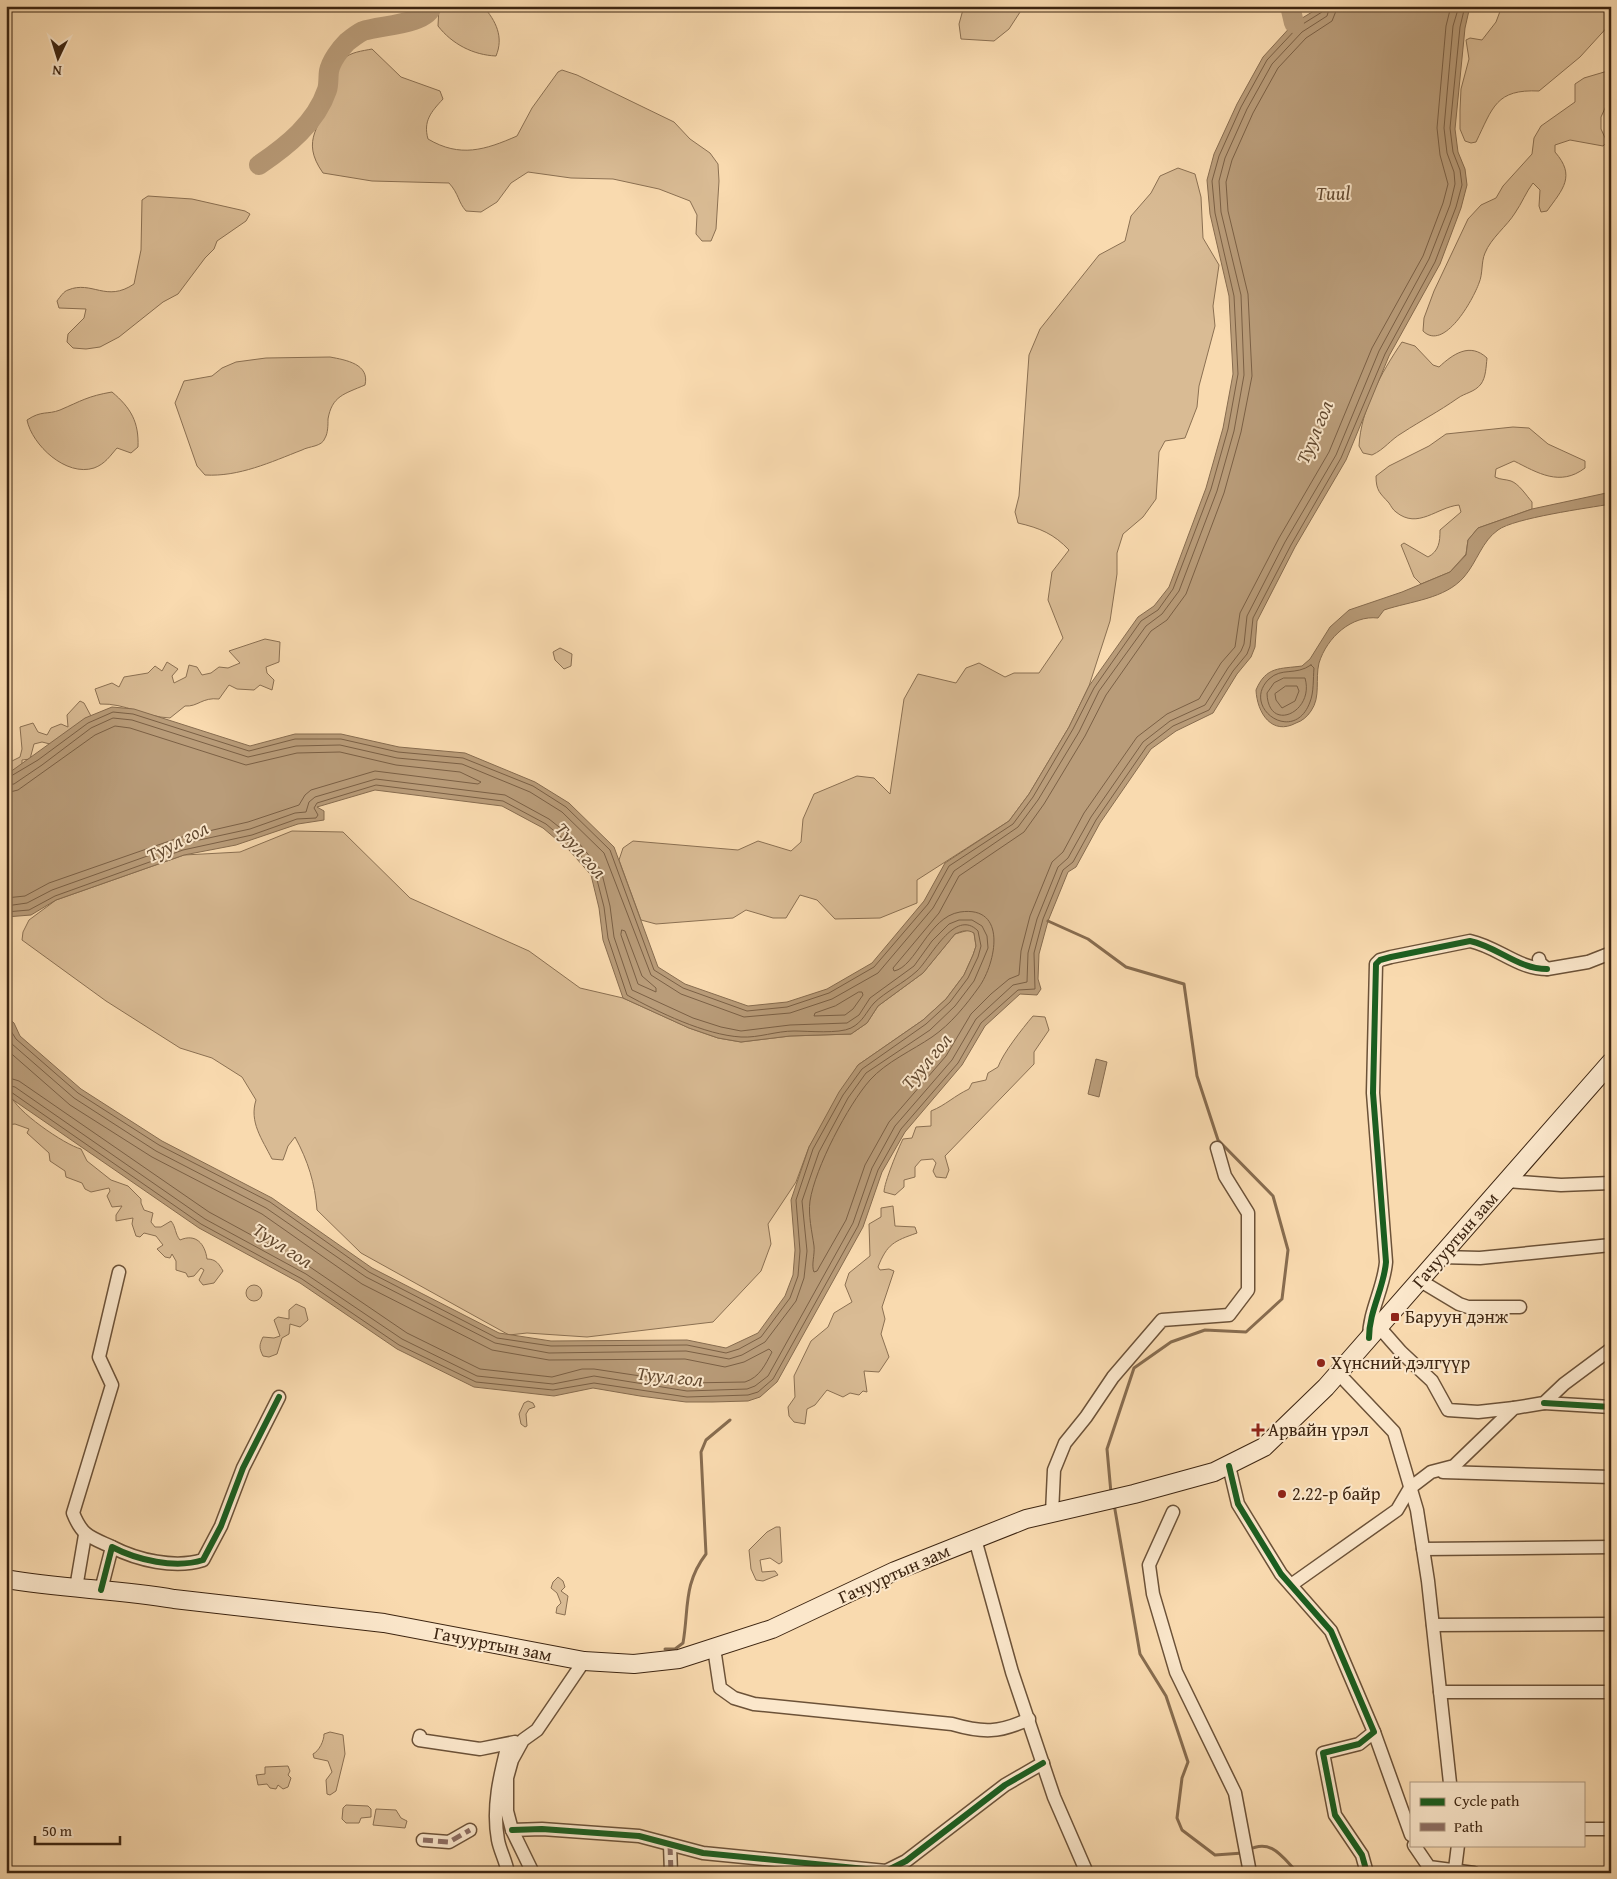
<svg xmlns="http://www.w3.org/2000/svg" width="1617" height="1879" viewBox="0 0 1617 1879" font-family="'Gentium Book Plus',serif">
	<style>
		.green { fill: #d9bb94; stroke: #8b7052 }
		.water { fill: #b99c79; stroke: #876c4f }
		.lines { fill: none; stroke-linecap: round; stroke-linejoin: round }
		.shore { stroke: #7b6045; stroke-width: 1 }
		.stream { stroke: #876c4f; stroke-width: 3 }
		.river { stroke: #b99c79; stroke-width: 20 }
		.minor-casing { stroke: #6c5238; stroke-width: 15 }
		.secondary-casing { stroke: #3d2511; stroke-width: 20 }
		.minor { stroke: #fbe7cb; stroke-width: 12 }
		.secondary { stroke: #fbe7cb; stroke-width: 18 }
		.quiet { stroke: #8d6e63; stroke-width: 5; stroke-dasharray: 10 5; stroke-linecap: butt }
		.cycleway-casing { stroke: #fbe7cb; stroke-width: 9 }
		.cycleway { stroke: #1b5e20; stroke-width: 6 }
		.poi-dot { fill: #8f2418; stroke: #fbe7cb; stroke-width: 2 }
		.labels { text-anchor: middle; stroke-width: 4; stroke-linejoin: round; paint-order: stroke }
		.street-label { font-size: 18px; fill: #3d2511; stroke: #fbe7cb }
		.poi-label { font-size: 18px; fill: #3d2511; stroke: #fbe7cb; text-anchor: start }
		.water-label { font-size: 19px; font-style: italic; fill: #624930; stroke: #fbe7cb }
	</style>
	<rect width="100%" height="100%" fill="#f9daaf"/>
	<filter id="stains"><feTurbulence type="fractalNoise" baseFrequency=".004" numOctaves="4"/><feColorMatrix values="0 0 0 0 .2 0 0 0 0 .09 0 0 0 0 .02 0 0 0 .5 -.17"/></filter>
	<radialGradient id="worn" r=".72"><stop offset=".6" stop-color="#630" stop-opacity="0"/><stop offset="1" stop-color="#630" stop-opacity=".3"/></radialGradient>
	<g class="green">
		<path d="M439,6h44c13,15 21,31 13,50 -23,-1 -44,-12 -58,-30z"/>
		<polygon points="964,6 1024,6 1009,29 994,41 961,39 959,24"/>
		<path d="M1502,6h109v17l-31,34 -41,34c-43,-2 -46,16 -63,51l-5,1 -6,-2 -5,-12v-19l1,-21 8,-30 -3,-19 4,-2 12,2 14,-18z"/>
		<path d="M372,49l29,28 39,14 3,8c-12,13 -20,22 -15,40 32,19 57,11 89,-3l15,-28 26,-36 4,-2 15,5 97,47 16,17 20,14 8,11 1,17 -3,48 -5,12h-9l-6,-7 1,-19 -7,-14 -31,-12 -46,-10 -42,-1 -43,-6 -17,11 -14,19 -16,10 -15,-1c-8,-9 -7,-17 -17,-28l-77,-2 -49,-8c-24,-34 -1,-47 8,-78 4,-12 1,-27 12,-36 8,-7 19,-8 29,-10z"/>
		<path d="M1611,70v25l-10,22v12l6,13 -4,4 -33,-6 -15,5v7c21,24 8,37 -8,59l-6,1 -2,-6 1,-16 -7,-7c-7,9 -11,20 -18,30 -8,13 -24,25 -30,40 -4,9 -2,21 -6,30 -6,17 -35,69 -56,48l1,-13 10,-27 34,-72 13,-14 15,-7 7,-12 29,-32 2,-16 7,-12 34,-24v-18l9,-6z"/>
		<path d="M1178,168l17,6 6,23 2,41 16,27 -6,41 2,20 -16,60 -2,21 -12,31 -20,3 -6,11 -3,47 -13,18 -20,17 -6,19v21l-7,47 -21,65 -20,41 -40,67 -20,27 -92,59v23l-37,15 -45,1 -18,-19 -17,-5 -14,23h-13l-27,-8 -13,8 -77,6 -15,-4 -22,-60 4,-12 10,-7 105,9 20,-9 33,10 10,-9 2,-23 11,-25 43,-18 17,2 16,16 14,-95 14,-25 38,9 10,-15 13,-5 26,14 9,-4h25l24,-35 -15,-38 4,-28 17,-22c-15,-16 -29,-22 -51,-27l-3,-11 4,-16 10,-141 11,-26 59,-74 26,-14 6,-25 20,-23 9,-17z"/>
		<path d="M148,196l44,3 53,12 5,3 -4,7 -29,20 -3,8 -9,9 -27,36 -15,8 -44,35 -19,10 -14,2 -13,-1 -6,-6 1,-8 16,-16 2,-9 -27,-1 -2,-7c3,-4 7,-10 11,-11 24,-10 38,13 66,-6l7,-34 1,-50z"/>
		<path d="M1402,342l13,4 18,19 6,2c14,-13 31,-25 48,-9 -1,9 -1,19 -6,26 -6,8 -16,9 -23,14 -20,14 -36,22 -56,35 -12,7 -17,16 -30,22l-9,-2 -4,-7c2,-37 22,-73 43,-104z"/>
		<path d="M330,357c16,3 40,7 35,28 -21,9 -33,11 -37,34 0,6 0,14 -3,19 -3,9 -16,8 -23,12 -31,12 -63,27 -97,25l-8,-9 -22,-63 9,-22 28,-5 10,-8 14,-6 30,-4z"/>
		<path d="M112,392c19,16 27,30 26,55l-7,6 -14,-5c-7,8 -12,16 -23,20 -28,9 -62,-23 -67,-48 15,-10 20,-5 33,-10 21,-9 28,-14 52,-18z"/>
		<path d="M1513,427l16,1 19,16 37,17v7c-25,19 -47,5 -71,-7l-18,8 -1,8c6,3 10,2 16,4 8,3 15,14 21,21v7l-54,19 -10,12 -2,14 -16,18 -29,12 -7,-7 -13,-32 3,-2 24,14c11,-6 12,-15 12,-27l21,-18 -2,-7c-22,2 -41,25 -63,7 -3,-2 -5,-6 -7,-9 -9,-10 -13,-12 -13,-27l13,-10 40,-20 17,-12z"/>
		<path d="M265,639l15,3 -1,20 -13,5 1,6 7,7 -2,10 -12,-5 -6,5 -17,-1 -8,-4 -10,14c-17,-2 -21,8 -34,7l-15,12c-25,-1 -45,-15 -70,-14l-5,-15 17,-6 7,4 5,-10 24,-4 7,-7 7,5 5,-9 11,7 -6,7 2,7 12,-6 3,-12 8,2 5,8 9,-2 8,-6 9,1 12,-5 -11,-12z"/>
		<polygon points="560,648 572,654 571,666 564,669 555,660 553,652"/>
		<polygon points="80,701 84,703 91,716 88,719 54,745 42,742 34,744 30,759 22,760 22,767 11,778 6,774 6,764 20,757 22,749 20,727 33,723 38,732 47,735 51,728 61,724 68,727 67,715"/>
		<path d="M292,831l51,1 67,66 119,53 51,37 43,10 66,30 29,10 23,4 49,-6 61,-2 16,-11 11,-17 45,-33 32,-39 14,-4 5,3 2,13 -3,9 -9,20 -18,24 -23,21 -65,45 -49,82 -13,35 -28,42 3,20 -10,27 -48,51 -126,15 -60,-4 -18,2 -148,-82 -44,-43c-2,-27 -9,-49 -22,-73l-7,9 -5,14 -11,-1c-10,-20 -23,-37 -16,-59l-14,-23 -30,-19 -32,-10 -74,-47 -84,-61 1,-8 6,-12 27,-20 128,-45 56,-3z"/>
		<path d="M1033,1016l12,1 4,13 -15,22v12l-89,92 4,14 -3,8 -10,-1 -3,-6 3,-8 -3,-4 -12,1 -6,7v10l-11,3v7l-9,8 -11,-3c0,-9 14,-43 19,-53l9,-1 4,-11 15,-1v-15c15,-6 23,-15 38,-22l3,-6 14,-3 2,-7 10,-6c5,-14 24,-38 35,-51z"/>
		<path d="M6,1093l5,2c3,15 54,50 70,54l6,12 24,19 17,6 13,13v4l3,7 9,3 -2,9 4,5h6l10,-6c5,6 4,13 9,19 16,-7 25,4 27,19 9,0 12,5 16,12l-9,12 -11,2 -4,-5 5,-10 -3,-2 -7,8 -6,1 -2,-4 -10,-3v-9l-4,-7 -2,4 -5,-1 -8,-8 6,-4 -7,-9 -12,-3 -4,4 -4,-1 -4,-12 1,-6 -17,3v-6l6,-9 -10,1 -5,-11 3,-5 -1,-3 -18,4 -6,-3 -3,-6 -16,-6 -1,-6 -15,-10 -1,-8 -22,-20 2,-4 -14,-5 -9,1z"/>
		<path d="M893,1206l2,20 20,1 2,6c-23,8 -30,11 -39,34l2,3 9,-1 5,2 -12,36 3,12 -4,15 8,23 -10,15 -15,-1 3,21 -4,-1 -4,4 -9,-2 -7,4 -16,-7 -12,15 -8,4 -2,15 -11,-2 -5,-6 -1,-9 7,-10 -1,-21 17,-35 17,-14 6,-14 18,-11 -7,-17 4,-12 21,-17 -1,-32 12,-7v-9z"/>
		<circle cx="254" cy="1293" r="8"/>
		<path d="M296,1304l9,4 3,12 -8,7 -10,-3 -1,10 -7,4 -5,16 -8,3 -6,-1c-4,-8 -4,-11 0,-19l11,1 6,-2 -6,-16 4,-3 11,2v-9z"/>
		<polygon points="528,1401 533,1403 535,1407 529,1409 526,1414 527,1426 525,1427 521,1424 519,1414 524,1403"/>
		<polygon points="776,1527 780,1527 782,1562 779,1564 770,1558 760,1560 762,1572 775,1571 778,1575 763,1581 756,1580 751,1569 749,1550 767,1532"/>
		<polygon points="558,1577 563,1581 565,1587 561,1591 568,1596 565,1615 556,1613 557,1607 561,1603 557,1593 551,1588 553,1582"/>
		<path d="M330,1732l13,3 2,19 -9,37 -6,4 -3,-1 -1,-14 6,-8 -4,-11 -14,-3 -1,-4c6,-3 11,-13 11,-20z"/>
		<polygon points="288,1766 290,1771 288,1775 291,1778 288,1787 283,1789 278,1785 276,1789 270,1788 267,1784 258,1785 256,1775 265,1774 265,1767"/>
		<polygon points="346,1805 368,1806 371,1809 371,1817 361,1818 359,1823 346,1823 342,1819 343,1808"/>
		<polygon points="376,1809 396,1810 401,1818 407,1821 405,1828 373,1825"/>
	</g>
	<g class="water">
		<path d="M1322,6h148l-5,22 -10,101 3,23 7,17 2,16 -6,23 -21,56 -51,92 -43,104 -51,87 -38,74 -2,26 -4,10 -14,17 -24,39 -37,18 -25,18 -51,74 -24,44 -8,5 -20,49 -9,33 -1,25 3,10 -4,6 -17,-1 -35,32 -23,39 -57,67 -23,40 -19,55 -86,155 -17,15 -12,4 -36,1h-26l-46,-6 -47,-8 -39,8 -80,-9 -77,-38 -97,-66 -101,-55 -193,-133v-79l8,7 6,13 61,53 81,52 110,57 100,70 127,65 52,8 136,-1 39,8 32,-15 27,-37 8,-21 2,-25 -4,-50 18,-53 30,-55 19,-27 65,-45 23,-21 18,-24 9,-20 3,-9 -2,-13c-7,-4 -12,-2 -19,1l-32,39 -45,33 -11,17 -16,11 -61,2 -49,6 -23,-4 -29,-10 -66,-30 -20,-58 -4,-32 -8,-33 -22,-25 -26,-22 -41,-22 -127,-16 -58,17 7,4v9l-26,4 -62,21 -52,10 -128,45 -25,15 -25,2v-142l79,-57 27,-11 22,2 116,37 45,-12h46l58,13 66,6 70,29 34,21 45,44 44,120 27,17 63,22 39,-4 40,-13 45,-26 52,-62 21,-38 64,-42 20,-27 40,-67 20,-41 49,-69 16,-11 15,-19 37,-99 17,-60 10,-54 -4,-78 -19,-82 -3,-34 7,-26 23,-50 26,-47 31,-34z"/>
		<path d="M1611,492v12c-23,4 -97,14 -113,26 -16,11 -21,32 -34,47 -19,22 -53,24 -80,33l-6,8c-26,-3 -51,19 -59,45 -4,16 2,34 -8,48 -4,6 -9,10 -15,12 -24,13 -39,-10 -40,-33 10,-24 24,-21 46,-24l8,-7 20,-32 19,-17 53,-18 48,-20 16,-17 2,-15 10,-12 54,-19z"/>
		<polygon points="1096,1059 1107,1062 1099,1097 1088,1094"/>
	</g>
	<g class="lines">
		<g class="shore">
			<path d="M1338,6l-6,15 -26,17 -28,30 -25,45 -21,47 -6,22 2,29 20,83 4,82 -11,56 -17,61 -38,101 -19,26 -16,11 -45,64 -21,41 -41,68 -20,28 -65,44 -20,37 -46,55 1,3c22,-4 34,-54 66,-59 48,-7 36,51 19,75 -13,18 -28,37 -47,50 -19,13 -46,25 -62,43 -22,25 -55,88 -60,121 -2,14 2,31 4,45 1,9 -3,19 0,26l3,-1 29,-51 19,-55 24,-43 57,-66 25,-42 20,-20 18,-15 10,-4 2,-24 9,-35 22,-54 11,-10 21,-39 53,-76 30,-23 32,-15 22,-36 14,-16 5,-34 39,-75 50,-86 43,-104 51,-92 20,-53 5,-19 -8,-29 -3,-27 9,-102 5,-20"/>
			<path d="M1311,665l3,3c-1,11 0,24 -4,34 -16,44 -70,5 -41,-23 13,-12 26,-3 42,-14z"/>
			<path d="M1284,678h21c10,34 -37,56 -38,15l7,-10z"/>
			<polygon points="1286,686 1297,686 1299,691 1295,701 1282,708 1276,700 1275,694"/>
			<polyline points="6,779 38,760 88,723 113,712 133,714 249,751 295,739 341,739 398,752 463,758 533,786 566,807 610,850 654,970 683,988 747,1011 787,1007 829,993 874,967 928,904 949,866 1013,824 1033,797 1073,729 1094,688 1141,621 1158,610 1173,589 1211,489 1228,429 1238,374 1234,296 1215,213 1212,181 1219,156 1241,107 1267,60 1298,27 1322,12 1324,6"/>
			<polyline points="6,785 14,784 42,765 91,728 113,718 132,720 248,757 296,746 340,745 397,758 462,764 530,792 562,812 604,853 651,975 681,994 744,1017 790,1013 832,999 878,973 933,908 954,871 1018,827 1038,800 1079,732 1099,691 1146,626 1162,614 1179,591 1217,491 1234,431 1244,375 1241,295 1221,212 1219,181 1225,158 1247,109 1272,64 1302,32 1327,16 1330,6"/>
			<polyline points="6,793 18,790 95,735 115,726 130,728 246,765 297,753 340,752 396,765 460,772 481,782 478,784 375,771 311,790 305,795 299,805 248,822 178,838 49,883 25,896 6,898"/>
			<polyline points="6,906 27,903 52,890 181,844 250,829 295,813 306,812 309,802 315,797 376,779 505,795 549,819 578,842 601,870 610,906 614,937 632,990 693,1018 721,1027 741,1031 790,1025 847,1023 859,1015 870,998 914,966 932,941 949,924 959,920 972,920 982,926 987,936 988,948 983,960 974,981 955,1006 930,1030 866,1073 848,1098 819,1152 802,1201 807,1251 804,1278 796,1301 765,1342 742,1355 729,1359 686,1351 549,1353 495,1343 366,1277 266,1208 156,1151 74,1098 12,1044 6,1034"/>
			<path d="M6,912l23,-2 26,-14 128,-46 69,-15 45,-16 19,-1 2,-3 -4,-7 3,-5 59,-18 127,16 43,23 27,23 22,25 9,35 4,31 19,57c31,17 78,40 114,42 18,1 35,-6 53,-6 14,0 45,3 57,-3 12,-6 15,-16 23,-25 11,-11 30,-20 43,-32 13,-12 38,-64 61,-40l3,15 -3,11 -10,21 -18,24 -24,22 -64,45 -19,26 -30,54 -17,51 4,51 -2,25 -8,22 -29,39 -22,12 -13,4 -39,-8 -136,1 -54,-8 -128,-66 -99,-70 -111,-57 -81,-52 -62,-54 -10,-16"/>
			<polygon points="622,930 625,931 642,976 656,988 656,992 638,984 621,935"/>
			<polygon points="859,992 862,992 863,995 853,1009 845,1015 814,1016 815,1013 835,1006"/>
			<path d="M6,1049l64,56 82,52 110,57 100,70 130,66 57,10 136,-1 40,8 19,-5 25,-13 3,3c-7,13 -12,25 -27,30l-58,1 -93,-14h-12l-30,8 -72,-8 -73,-36 -97,-66 -101,-55 -190,-131 -13,-4"/>
			<polyline points="6,1085 15,1087 205,1219 306,1274 402,1339 477,1376 553,1384 594,1376 687,1391 747,1389 755,1386 768,1376 853,1223 872,1168 895,1126 952,1060 976,1019 1013,985 1027,982 1028,953 1037,919 1058,867 1068,858 1091,817 1143,742 1170,721 1205,705 1228,668 1241,651 1244,644 1247,616 1285,542 1336,455 1379,351 1429,259 1450,205 1455,184 1454,172 1447,153 1444,128 1453,26 1459,6"/>
			<polyline points="6,1091 11,1092 201,1224 302,1279 399,1345 476,1382 553,1390 594,1383 687,1397 748,1395 758,1392 773,1379 858,1226 878,1170 901,1129 958,1063 981,1023 1018,990 1035,989 1034,953 1043,919 1063,870 1073,862 1096,820 1147,746 1173,726 1209,710 1233,671 1247,654 1250,646 1253,618 1291,545 1341,458 1385,354 1435,262 1456,207 1462,185 1460,170 1453,152 1450,128 1460,27 1465,6"/>
		</g>
		<g class="stream">
			<polyline points="1048,921 1088,939 1126,967 1184,984 1197,1076 1218,1140 1273,1196 1288,1250 1282,1299 1246,1332 1205,1330 1171,1342 1134,1368 1107,1449 1111,1493"/>
			<polyline points="1114,1504 1140,1654 1166,1696 1188,1762 1182,1778 1177,1818 1182,1830 1215,1855 1243,1853"/>
			<path d="M665,1649h10l8,-6c6,-34 0,-59 23,-89l-5,-102 5,-12 24,-20"/>
			<path d="M1248,1850c24,-12 34,7 50,23"/>
		</g>
		<g class="river">
			<polyline points="1290,6 1294,23"/>
			<path d="M259,165c28,-19 57,-42 68,-75 2,-6 1,-13 2,-19 2,-10 11,-22 18,-29 5,-4 10,-8 16,-11 16,-6 64,-6 69,-25"/>
		</g>
		<defs>
			<g id="minor">
				<polyline points="1539,959 1540,963 1547,969 1588,962 1611,953"/>
				<polyline points="1507,1181 1561,1185 1611,1183"/>
				<polyline points="1440,1257 1480,1258 1611,1245"/>
				<polyline points="1419,1280 1459,1304 1468,1307 1520,1307"/>
				<polyline points="1379,1327 1401,1352 1432,1381 1448,1410 1478,1412 1514,1408"/>
				<path d="M1369,1338c0,-27 15,-50 17,-76l-13,-169 3,-129 4,-4 11,-3 79,-16c28,6 48,28 77,28"/>
				<polyline points="1338,1373 1394,1432 1417,1510 1428,1581 1450,1783"/>
				<polyline points="1544,1403 1611,1407"/>
				<polyline points="1229,1466 1238,1504 1281,1574 1331,1631 1374,1732 1359,1744 1323,1753 1335,1815 1362,1855 1367,1873"/>
				<polyline points="1443,1472 1611,1477"/>
				<polyline points="1173,1512 1149,1565 1153,1594 1176,1672 1235,1793 1250,1873"/>
				<polyline points="1052,1513 1054,1470 1065,1443 1086,1417 1113,1377 1162,1320 1229,1315 1248,1290 1248,1213 1225,1176 1217,1148"/>
				<polyline points="975,1539 1012,1672 1054,1797 1087,1873"/>
				<path d="M112,1547c-22,-10 -30,-11 -39,-34l39,-128 -13,-28 20,-85"/>
				<polyline points="1423,1549 1611,1547"/>
				<polyline points="1291,1585 1397,1510 1410,1488 1431,1472 1454,1466 1514,1408 1544,1403 1564,1384 1611,1349"/>
				<polyline points="76,1588 85,1535"/>
				<path d="M101,1590l11,-43c25,13 63,22 91,13l18,-34 22,-58 36,-71"/>
				<polyline points="1433,1625 1611,1624"/>
				<path d="M714,1648l6,40 14,10 20,6 198,20c31,9 47,9 77,-5"/>
				<polyline points="1440,1692 1611,1692"/>
				<polyline points="1374,1732 1411,1835"/>
				<polyline points="420,1736 419,1740 480,1749 515,1742"/>
				<polyline points="1583,1829 1611,1829"/>
				<polyline points="512,1830 542,1829 639,1836 703,1853 886,1871 906,1861 1005,1785 1043,1763"/>
				<polyline points="423,1840 449,1842 470,1830"/>
				<polyline points="670,1845 671,1873"/>
				<polyline points="1414,1845 1429,1867 1474,1873"/>
				<path d="M508,1873c-2,-12 -8,-22 -10,-33 -6,-33 2,-65 10,-96"/>
				<polyline points="533,1873 512,1830 507,1811 507,1778 512,1760 523,1740 537,1730 584,1661"/>
				<polyline points="1449,1873 1455,1869 1458,1845"/>
			</g>
			<path id="secondary" d="M6,1579c56,10 112,10 168,20l210,24 200,38 50,3 45,-5 93,-30 123,-58 131,-52 108,-25 80,-22 50,-25 62,-60 285,-325"/>
		</defs>
		<use href="#minor" class="minor-casing"/>
		<use href="#secondary" class="secondary-casing"/>
		<use href="#minor" class="minor"/>
		<use href="#secondary" class="secondary"/>
		<g class="quiet">
			<polyline points="423,1840 449,1842 470,1830"/>
			<polyline points="670,1845 671,1873"/>
		</g>
		<defs>
			<g id="cycleway">
				<path d="M1369,1338c0,-27 15,-50 17,-76l-13,-169 3,-129 4,-4 11,-3 79,-16c28,6 48,28 77,28"/>
				<polyline points="1544,1403 1611,1407"/>
				<polyline points="1229,1466 1238,1504 1281,1574 1331,1631 1374,1732 1359,1744 1323,1753 1335,1815 1362,1855 1367,1873"/>
				<path d="M101,1590l11,-43c25,13 63,22 91,13l18,-34 22,-58 36,-71"/>
				<polyline points="512,1830 542,1829 639,1836 703,1853 886,1871 906,1861 1005,1785 1043,1763"/>
			</g>
		</defs>
		<use href="#cycleway" class="cycleway-casing"/>
		<use href="#cycleway" class="cycleway"/>
	</g>
	<g class="poi-dot">
		<rect x="1390" y="1312" width="10" height="10" rx="2.5"/>
		<circle cx="1321" cy="1363" r="5"/>
		<path d="M1255.5 1422.5h5v5h5v5h-5v5h-5v-5h-5v-5h5z"/>
		<circle cx="1282" cy="1494" r="5"/>
	</g>
	<g class="labels">
		<g class="street-label">
			<text transform="translate(1455 1240) rotate(-49)" y="6">Гачууртын зам</text>
			<text transform="translate(894 1574) rotate(-24)" y="6">Гачууртын зам</text>
			<text transform="translate(493 1644) rotate(11)" y="6">Гачууртын зам</text>
		</g>
		<g class="poi-label">
			<text x="1405" y="1323">Баруун дэнж</text>
			<text x="1331" y="1369">Хүнсний дэлгүүр</text>
			<text x="1268" y="1436">Арвайн үрэл</text>
			<text x="1292" y="1500">2.22-р байр</text>
		</g>
		<g class="water-label">
			<text x="1333" y="200">Tuul</text>
			<text transform="translate(1314 432) rotate(-67)" y="7">Туул гол</text>
			<text transform="translate(177 841) rotate(-27)" y="7">Туул гол</text>
			<text transform="translate(581 850) rotate(49)" y="7">Туул гол</text>
			<text transform="translate(926 1061) rotate(-50)" y="7">Туул гол</text>
			<text transform="translate(283 1245) rotate(33)" y="7">Туул гол</text>
			<text transform="translate(670 1376) rotate(6)" y="7">Туул гол</text>
		</g>
	</g>
	<rect width="1617" height="1879" fill="none" stroke="#f9daaf" stroke-width="25"/>
	<rect x="8" y="8" width="1602" height="1864" fill="none" stroke="#3d2511" stroke-width="2.5"/>
	<rect x="12" y="12" width="1592" height="1854" fill="none" stroke="#3d2511"/>
	<rect x="1410" y="1782" width="175" height="65" fill="#fbe7cb" stroke="#af9981"/>
	<rect x="1420" y="1798" width="25" height="8" fill="#1b5e20" stroke="#af9981"/>
	<text x="1454" y="1806" font-size="15" fill="#3d2511">Cycle path</text>
	<rect x="1420" y="1823" width="25" height="8" fill="#8d6e63" stroke="#af9981"/>
	<text x="1454" y="1832" font-size="15" fill="#3d2511">Path</text>
	<g transform="translate(58 58) rotate(184)" stroke="#fbe7cb" stroke-width="4" paint-order="stroke">
	<path d="M0-4L9 19L0 12L-9 19Z" fill="#3d2511"/>
	<text y="-8" font-size="14" font-weight="bold" text-anchor="middle" fill="#3d2511">N</text>
	</g>
	<path d="M35 1836v8h85v-8" fill="none" stroke="#3d2511" stroke-width="2.5"/>
	<text x="42" y="1836" font-size="15" fill="#3d2511" stroke="#fbe7cb" stroke-width="4" paint-order="stroke">50 m</text>
	<rect width="100%" height="100%" filter="url(#stains)"/>
	<rect width="100%" height="100%" fill="url(#worn)"/>
</svg>
